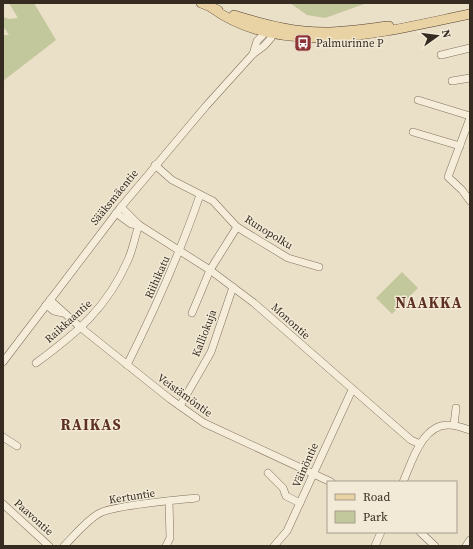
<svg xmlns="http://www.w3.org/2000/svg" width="473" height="549" viewBox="0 0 473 549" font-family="'Source Serif 4',serif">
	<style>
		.green { fill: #c3c79c }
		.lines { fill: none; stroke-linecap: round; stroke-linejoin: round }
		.minor-casing { stroke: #84725e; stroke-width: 8 }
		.major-casing { stroke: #524132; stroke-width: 10 }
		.minor { stroke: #f5edda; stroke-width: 7 }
		.major { stroke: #e9d2a3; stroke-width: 9 }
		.labels { text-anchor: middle; stroke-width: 3; stroke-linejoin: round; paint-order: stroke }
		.poi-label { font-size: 11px; fill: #362b21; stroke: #f2ead6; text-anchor: start }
		.street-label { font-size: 11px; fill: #362b21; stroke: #f2ead6 }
		.district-label { font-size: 15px; font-weight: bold; letter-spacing: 1px; fill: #5e3024; stroke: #f2ead6 }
	</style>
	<rect width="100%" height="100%" fill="#eadfc7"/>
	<g class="green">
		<polygon points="9,3 34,3 56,40 3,81 3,35 9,35 3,26 3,17 9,19 18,18"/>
		<polygon points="290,3 367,3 325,18 307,15"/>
		<polygon points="402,272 418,288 392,314 376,298"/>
	</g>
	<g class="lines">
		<defs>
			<g id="minor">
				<polyline points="253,54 257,41 263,35 265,27"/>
				<polyline points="441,55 470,48"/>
				<polyline points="452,81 470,78"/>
				<polyline points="418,100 470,116"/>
				<polyline points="470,118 448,177 462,190 470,201"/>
				<polyline points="413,132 460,146"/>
				<polyline points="155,165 172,180 213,201 237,227 288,258 319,267"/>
				<polyline points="121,207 139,225 210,270 254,303 411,440 420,444"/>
				<polyline points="116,213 131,224 139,225"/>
				<polyline points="50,300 80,327 170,399 204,423 331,482"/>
				<polyline points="46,305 54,311 63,313"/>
				<polyline points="192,313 210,270 237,227"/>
				<polyline points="3,362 121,207 206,106 253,54 264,46 271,38 274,30"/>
				<path d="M36,363c41,-30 71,-55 92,-103 5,-11 7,-24 11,-35"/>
				<path d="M127,365c28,-56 53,-112 73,-170"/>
				<polyline points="180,406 211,352 233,287"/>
				<polyline points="454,425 456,408"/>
				<polyline points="3,437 17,446"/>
				<polyline points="268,473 283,488 286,496 300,503"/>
				<path d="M403,482c9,-20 19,-58 46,-57 7,0 14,3 21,5"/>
				<polyline points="3,504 49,546"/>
				<polyline points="420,532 435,546"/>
				<path d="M64,546c11,-11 21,-24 34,-32 14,-9 79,-14 98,-16"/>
				<polyline points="166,546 170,538 169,501"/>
				<polyline points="274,546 287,531 352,390"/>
				<polyline points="375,546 381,532"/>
				<polyline points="466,546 470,540"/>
			</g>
			<g id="major">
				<polyline points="201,3 218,10"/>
				<path d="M212,8c73,53 179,22 258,6"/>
				<path d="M234,15c32,10 63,18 97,17 19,-1 39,-4 58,-6"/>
			</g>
		</defs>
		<use href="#minor" class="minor-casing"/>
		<use href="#major" class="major-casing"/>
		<use href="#minor" class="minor"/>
		<use href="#major" class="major"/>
	</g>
	<defs>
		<symbol id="bus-square" viewBox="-11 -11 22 22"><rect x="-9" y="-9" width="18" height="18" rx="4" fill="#8d3536" stroke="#f2ead6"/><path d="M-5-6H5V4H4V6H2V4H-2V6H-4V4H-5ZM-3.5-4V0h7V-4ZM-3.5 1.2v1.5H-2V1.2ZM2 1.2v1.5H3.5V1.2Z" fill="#fff"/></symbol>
	</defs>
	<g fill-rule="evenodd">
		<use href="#bus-square" x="293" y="33" width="20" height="20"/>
	</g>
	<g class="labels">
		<g class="poi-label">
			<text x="316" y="47">Palmurinne P</text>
		</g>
		<g class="street-label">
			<text transform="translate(114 197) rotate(-51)" y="4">Sääksmäentie</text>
			<text transform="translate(269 232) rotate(32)" y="4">Runopolku</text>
			<text transform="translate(157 277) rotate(-66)" y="4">Riihikatu</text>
			<text transform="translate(68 321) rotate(-42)" y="4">Raikkaantie</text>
			<text transform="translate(291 321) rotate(42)" y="4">Monontie</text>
			<text transform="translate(204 333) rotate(-69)" y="4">Kalliokuja</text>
			<text transform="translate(185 395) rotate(36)" y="4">Veistämöntie</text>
			<text transform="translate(305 465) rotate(-66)" y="4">Väinöntie</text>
			<text transform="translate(132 496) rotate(-9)" y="4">Kertuntie</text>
			<text transform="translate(34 517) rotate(42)" y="4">Paavontie</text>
		</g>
		<g class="district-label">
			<text x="429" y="308">NAAKKA</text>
			<text x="91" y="430">RAIKAS</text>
		</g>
	</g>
	<rect width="473" height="549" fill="none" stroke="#362b21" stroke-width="8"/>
	<rect x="327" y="481" width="130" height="52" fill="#f2ead6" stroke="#a79e8e"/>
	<rect x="335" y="494" width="20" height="6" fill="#e9d2a3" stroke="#a79e8e"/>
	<text x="363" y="501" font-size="12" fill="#362b21">Road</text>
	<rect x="335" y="511" width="20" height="12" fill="#c3c79c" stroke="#a79e8e"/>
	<text x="363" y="521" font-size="12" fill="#362b21">Park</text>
	<g transform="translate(437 36) rotate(76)" stroke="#f2ead6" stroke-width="3" paint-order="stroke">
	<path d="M0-3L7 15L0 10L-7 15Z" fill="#362b21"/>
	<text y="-6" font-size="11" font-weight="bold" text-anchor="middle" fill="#362b21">N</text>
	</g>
</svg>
